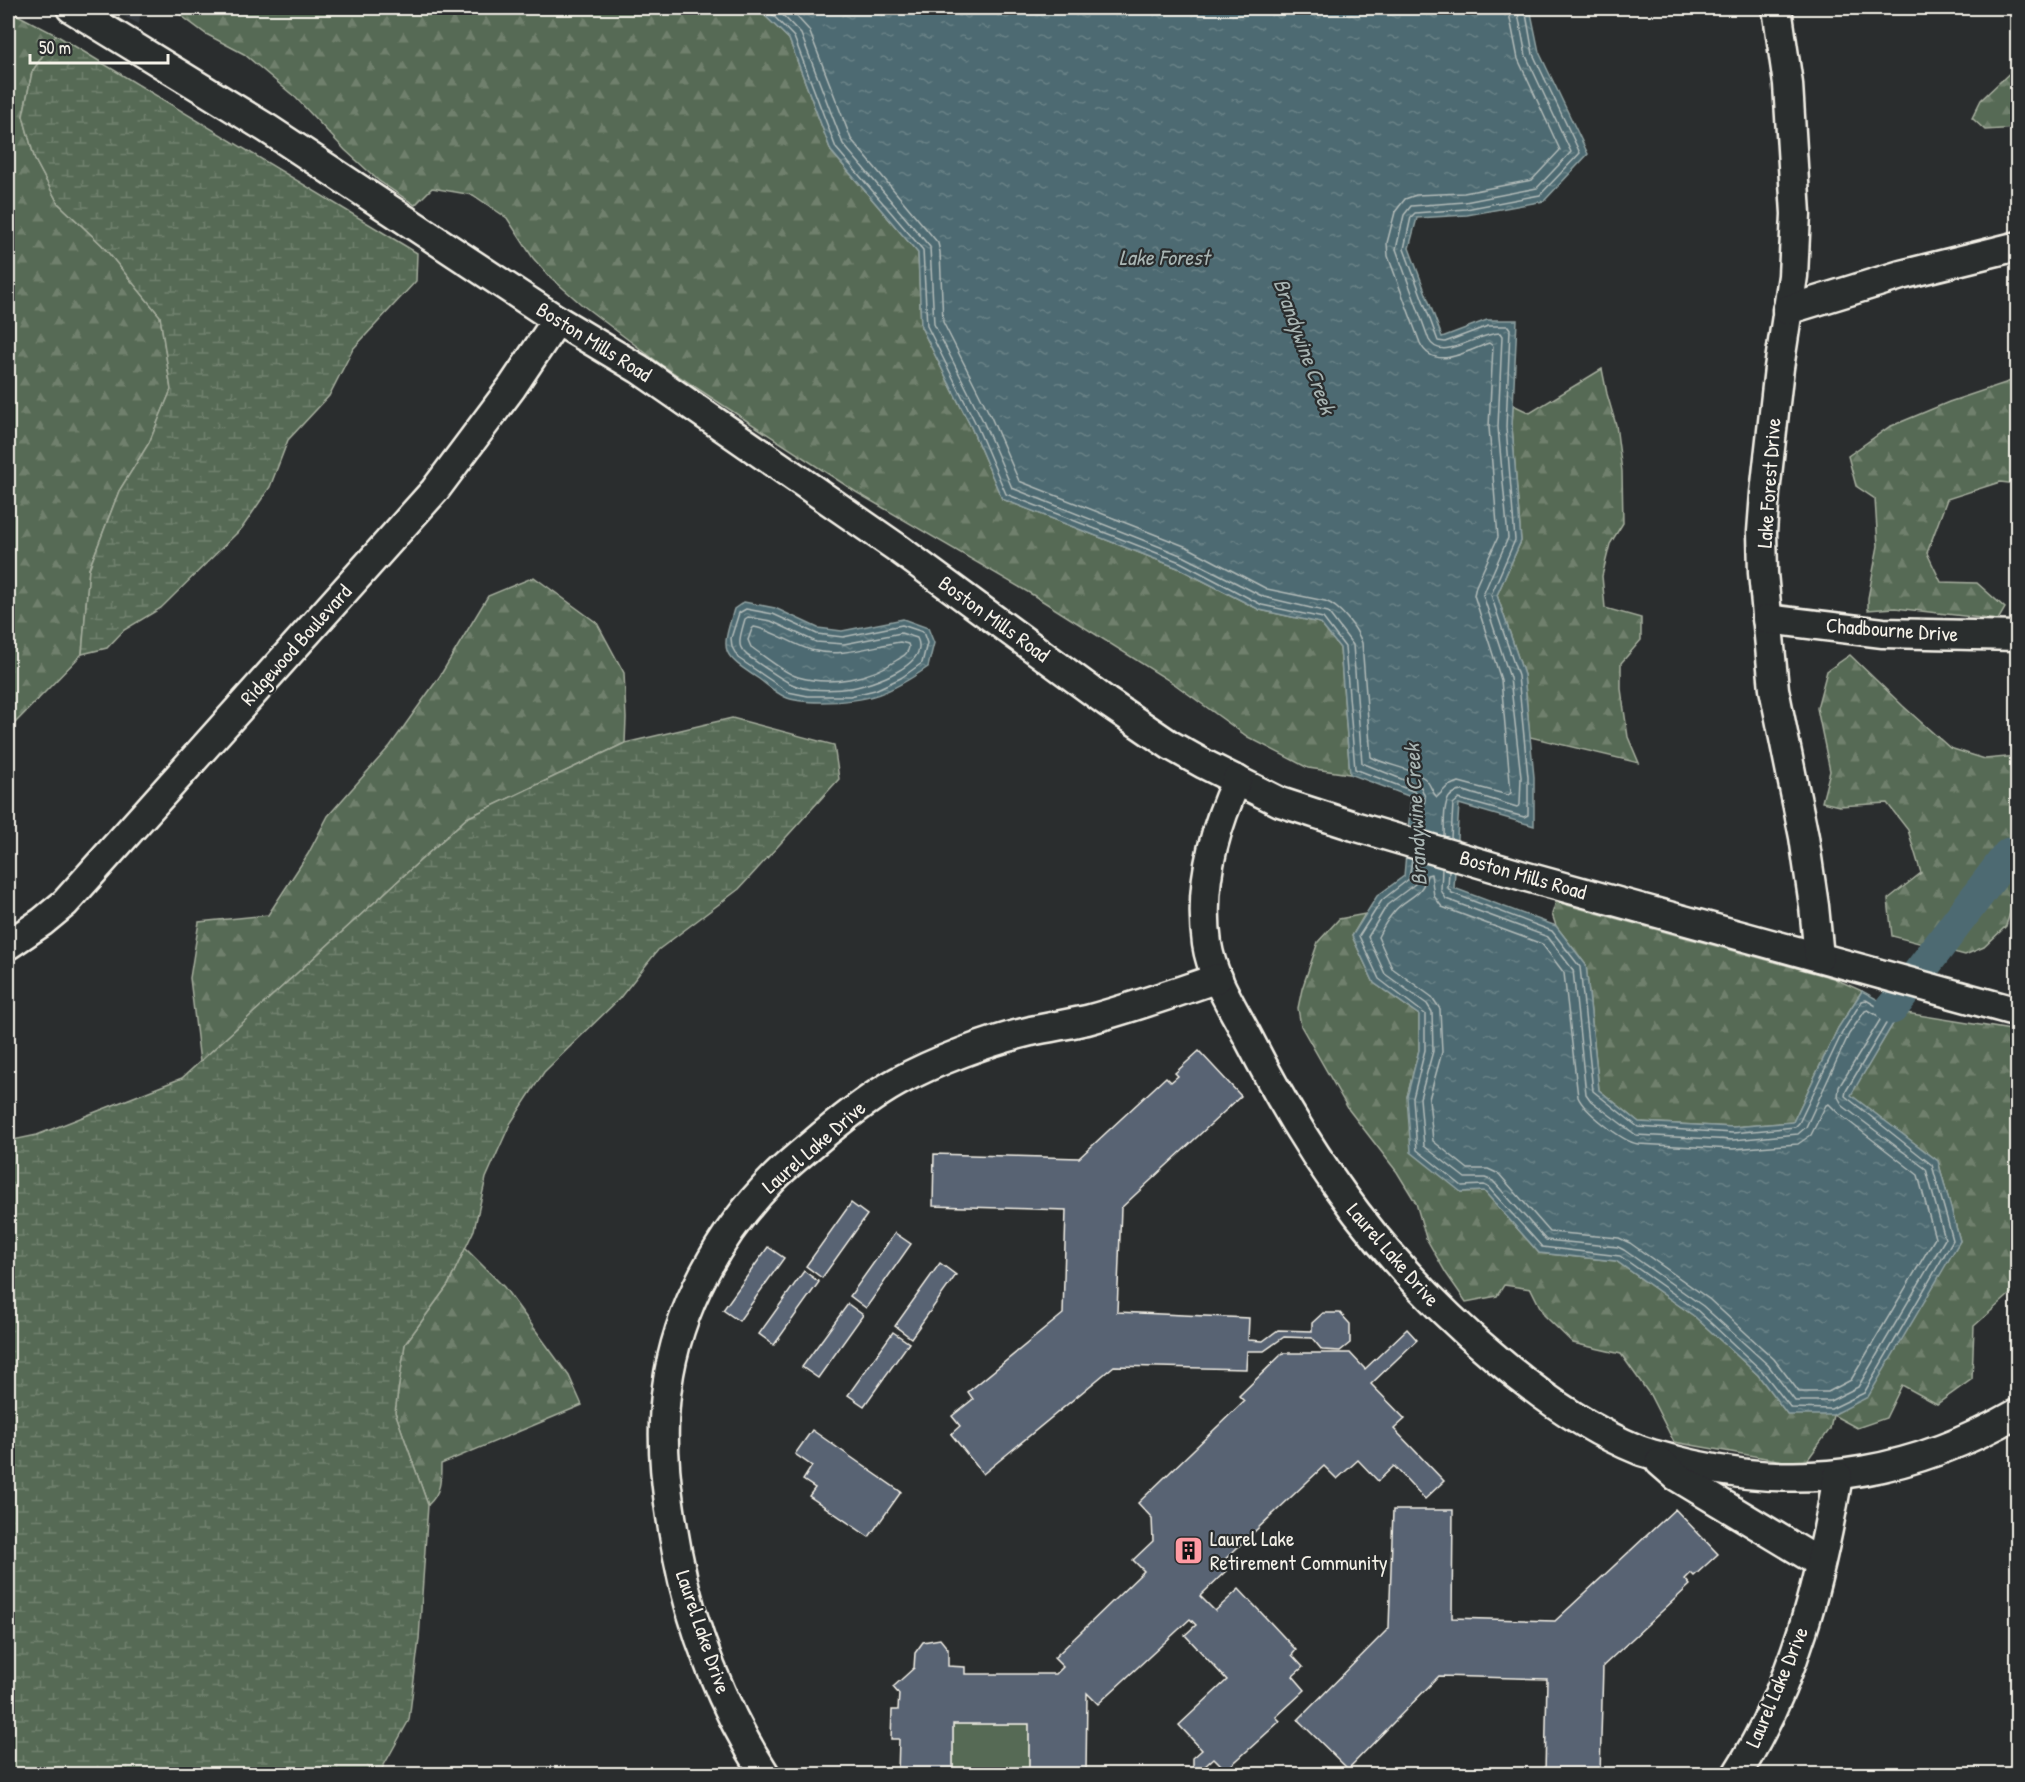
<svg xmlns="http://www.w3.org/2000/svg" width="2025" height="1782" viewBox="0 0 2025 1782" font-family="'Patrick Hand',sans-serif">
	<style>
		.built { fill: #383d43 }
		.forest { fill: url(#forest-firs); stroke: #a6ae9e; stroke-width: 1.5 }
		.wetland { fill: url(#wetland-marsh); stroke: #a6ae9e; stroke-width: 1.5 }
		.garden { fill: #576a55; stroke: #a6ae9e; stroke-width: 1.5 }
		.water { fill: url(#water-ripples); stroke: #90a1a1; stroke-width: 1.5 }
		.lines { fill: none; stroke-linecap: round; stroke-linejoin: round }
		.shore { stroke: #b2bbb9; stroke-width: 1.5 }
		.river { stroke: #4e6b72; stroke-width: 33 }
		.building { fill: #586373; stroke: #f4f1e8; stroke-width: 1.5 }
		.minor-casing { stroke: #f4f1e8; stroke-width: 33 }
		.minor { stroke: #2a2d2e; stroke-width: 28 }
		.labels { text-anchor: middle; stroke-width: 4.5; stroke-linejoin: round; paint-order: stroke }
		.street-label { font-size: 21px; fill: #f4f1e8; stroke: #2a2d2e }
		.poi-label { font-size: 21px; fill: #f4f1e8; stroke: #2a2d2e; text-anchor: start }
		.water-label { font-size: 22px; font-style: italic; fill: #a9b5b3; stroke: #2a2d2e }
	</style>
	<defs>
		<pattern id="forest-firs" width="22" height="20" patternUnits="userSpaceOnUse" patternTransform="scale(1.5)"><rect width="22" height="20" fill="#576a55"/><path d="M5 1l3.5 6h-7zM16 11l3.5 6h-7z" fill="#70806d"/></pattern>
		<pattern id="wetland-marsh" width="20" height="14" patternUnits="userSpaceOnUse" patternTransform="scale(1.5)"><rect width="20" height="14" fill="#576a55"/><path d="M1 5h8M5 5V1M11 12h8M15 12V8" fill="none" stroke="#70806d"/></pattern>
		<pattern id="water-ripples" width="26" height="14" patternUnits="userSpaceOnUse" patternTransform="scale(1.5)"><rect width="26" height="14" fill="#4e6b72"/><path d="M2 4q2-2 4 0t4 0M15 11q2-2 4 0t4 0" fill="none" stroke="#688186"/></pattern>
	</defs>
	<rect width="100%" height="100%" fill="#2a2d2e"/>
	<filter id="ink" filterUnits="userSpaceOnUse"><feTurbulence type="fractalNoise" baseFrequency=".0167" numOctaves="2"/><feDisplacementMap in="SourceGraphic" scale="12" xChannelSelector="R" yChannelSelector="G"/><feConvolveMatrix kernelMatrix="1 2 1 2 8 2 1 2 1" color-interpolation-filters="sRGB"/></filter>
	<g filter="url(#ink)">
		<polygon class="built" points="108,8 141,8 139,24"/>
		<g class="forest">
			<polygon points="171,8 757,8 789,39 831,151 918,253 921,327 971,427 1002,499 1178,568 1260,610 1320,623 1340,648 1350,774 1308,768 1248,737 1173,683 1033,595 856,492 663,366 581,304 548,275 533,258 507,218 473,195 432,188 415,205 379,181 345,150 296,98 244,54 206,34"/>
			<polygon points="8,10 56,35 32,72 23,116 35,160 58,203 102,245 160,316 171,390 149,443 119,491 89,569 82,654 12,726 8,727"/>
			<polygon points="2017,66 2017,128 1985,130 1972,118 1981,100"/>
			<polygon points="1602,369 1607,394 1616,425 1622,471 1623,523 1610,544 1602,576 1605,608 1641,618 1641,640 1621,663 1621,689 1628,737 1639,763 1530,737 1524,675 1497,595 1521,541 1512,427 1513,405 1530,413"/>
			<polygon points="2017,379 2017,484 2000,482 1947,499 1927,553 1941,582 1977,583 2005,608 1998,620 1895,608 1868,610 1868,598 1878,546 1875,499 1856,486 1848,456 1889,427 1949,402"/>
			<polygon points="534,577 597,623 624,673 626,718 625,743 467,818 200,1062 190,978 199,922 268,915 308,854 328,816 390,746 440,676 488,596"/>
			<polygon points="1850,655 1903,706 1950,748 1985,759 2017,756 2017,896 2015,896 2006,926 1984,947 1965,955 1892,936 1888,899 1921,873 1908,830 1887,803 1839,806 1822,802 1830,771 1817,708 1827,671"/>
			<polygon points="1556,902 1833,978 1862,991 1838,1028 1793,1122 1733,1127 1639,1122 1599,1090 1586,965 1556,926 1552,914"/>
			<polygon points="1365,914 1352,936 1374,983 1419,1015 1419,1050 1407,1097 1461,1192 1484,1191 1539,1253 1616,1261 1694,1316 1758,1375 1788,1415 1928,1293 1960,1241 1938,1161 1850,1095 1900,1012 2017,1031 2017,1288 1974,1326 1972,1379 1937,1404 1902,1385 1886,1418 1857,1428 1833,1415 1830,1429 1806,1462 1789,1462 1674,1442 1650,1395 1621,1354 1573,1343 1544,1315 1531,1289 1504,1285 1497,1296 1466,1302 1446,1273 1426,1238 1416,1203 1397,1172 1349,1110 1301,1026 1298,1008 1302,989 1318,942 1339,919"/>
			<path d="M465,1248l39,39 65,89 13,29 -141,59c0,17 0,29 -13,41l-33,-93 10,-68 43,-59z"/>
		</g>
		<g class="wetland">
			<polygon points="56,35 417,253 416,281 353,349 329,396 288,440 270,487 242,528 161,608 124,630 107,648 82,654 89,569 119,491 149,443 171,390 160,316 102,245 58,203 35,160 23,116 32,72"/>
			<polygon points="732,718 834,745 839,779 739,889 658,950 619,999 544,1072 510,1124 486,1178 474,1230 448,1285 405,1344 395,1412 428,1505 419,1639 409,1720 379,1774 8,1774 8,1141 37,1135 182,1078 467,818 625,743"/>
		</g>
		<rect class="garden" x="953" y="1724" width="76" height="50"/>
		<g class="water">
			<polygon points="757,8 1530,8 1539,52 1588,154 1544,201 1467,215 1417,218 1409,248 1442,337 1487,320 1517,320 1512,427 1521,541 1497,595 1524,675 1534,777 1534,826 1459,804 1454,888 1556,926 1586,965 1599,1090 1639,1122 1733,1127 1793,1122 1838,1028 1862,991 1900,1012 1851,1095 1938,1161 1960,1241 1868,1397 1833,1415 1788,1415 1758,1375 1694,1316 1616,1261 1539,1253 1484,1191 1461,1192 1411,1152 1407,1097 1419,1050 1419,1015 1374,983 1352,936 1377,896 1404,876 1411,797 1350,774 1340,648 1320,623 1260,610 1178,568 1002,499 971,427 921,327 918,253 831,151 789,39"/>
			<path d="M744,602l31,6 43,20 24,3 61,-12 25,9 6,15 -6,24c-39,27 -59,35 -107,35 -11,0 -25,0 -36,-5 -9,-4 -18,-12 -26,-18 -39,-26 -38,-26 -25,-70z"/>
		</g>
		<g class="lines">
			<g class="shore">
				<polyline points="766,8 794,37 836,148 923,250 927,326 976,424 1006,494 1180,562 1262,605 1323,618 1345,647 1355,769 1415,792 1417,798 1415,827"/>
				<polyline points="776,8 801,34 843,144 930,247 934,324 983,421 1012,488 1183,556 1264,597 1328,612 1353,645 1362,763 1421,787 1425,797 1422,830"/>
				<path d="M789,8l20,22 42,109 87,104 2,9 3,70 48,95 28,64 168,66 80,42 58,12c15,5 32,27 37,42l9,114c16,9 38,10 53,21 7,5 7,14 13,19l11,-11 11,-4 49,13 3,-2 -10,-113 -27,-85 2,-9 22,-49 -9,-110 4,-81 -4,-3c-22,8 -55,29 -69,0l-32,-87 -1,-13 8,-31 10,-13 11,-4 48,-2 68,-13 28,-30 -42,-91 -10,-51"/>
				<polygon points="746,609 773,614 817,634 843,637 902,625 923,632 927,643 922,663 901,678 875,690 850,696 808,696 788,692 738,658 732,647 731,638 739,613"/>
				<path d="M748,617l23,4 45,21 28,2 57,-11 16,5c14,27 -47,47 -66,50 -12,2 -29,2 -42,1 -18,-2 -31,-13 -45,-22 -27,-18 -28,-17 -19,-48z"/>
				<path d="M754,627c21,4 37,17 57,23 30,8 60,-4 89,-8l8,2 1,3c-1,7 -6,9 -12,13 -27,19 -67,26 -99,17 -14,-4 -35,-22 -47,-30l-3,-7 4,-11z"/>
				<path d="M1444,836c1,-17 -4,-46 20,-45l53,16 3,-2 1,-28 -11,-99 -27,-83 25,-57 -10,-111 4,-91 -2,-3c-23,0 -59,30 -71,7l-33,-91 8,-34 7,-9 54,-4 72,-14 34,-36 -45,-96 -9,-48"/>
				<polyline points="1451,838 1453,804 1459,799 1524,817 1528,815 1528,777 1518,676 1491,595 1515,540 1506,427 1510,329 1508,326 1488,326 1445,342 1438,341 1404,249 1411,217 1415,213 1466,209 1540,195 1580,153 1533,54 1525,8"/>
				<polyline points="1412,859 1409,879 1382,900 1359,936 1379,979 1425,1014 1425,1050 1413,1098 1417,1150 1462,1186 1484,1185 1488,1187 1542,1247 1620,1256 1698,1311 1762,1371 1791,1408 1831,1409 1864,1393 1953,1240 1932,1165 1845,1096 1846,1091 1890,1017 1890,1014 1866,1000 1862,1001 1843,1031 1799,1123 1795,1127 1733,1133 1638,1127 1593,1091 1580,967 1552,931 1452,893 1448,888 1449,871"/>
				<polyline points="1419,862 1415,884 1387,905 1368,937 1385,974 1427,1004 1432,1012 1433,1051 1420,1098 1424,1146 1465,1178 1485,1178 1493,1181 1546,1240 1618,1247 1624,1250 1703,1306 1768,1365 1795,1401 1830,1401 1858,1387 1945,1239 1926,1169 1843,1106 1838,1097 1839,1087 1880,1020 1880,1017 1868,1010 1865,1011 1849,1034 1806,1127 1798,1134 1733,1140 1636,1135 1591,1101 1586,1094 1573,970 1548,937 1446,899 1441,890 1442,868"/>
				<path d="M1431,874l3,22 8,11 100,37 22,29 14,124c6,14 45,45 60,47l95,5 65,-5 13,-9 15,-30 3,-1 9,9 80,62 17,63 -84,142 -23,12h-29l-25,-33 -65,-60 -79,-56 -11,-5 -69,-6 -51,-58 -11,-5h-20l-35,-28 -4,-42 13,-47 -2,-43 -8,-12 -40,-29 -14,-31c4,-8 9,-17 15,-24 12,-16 29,-15 34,-38z"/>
			</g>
			<polyline class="river" points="1892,1008 2009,854 2018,857"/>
		</g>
		<g class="building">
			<polygon points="1199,1051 1241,1096 1121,1208 1117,1312 1249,1318 1248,1340 1263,1341 1278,1330 1312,1331 1312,1323 1323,1313 1340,1313 1350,1324 1350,1343 1340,1351 1322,1350 1312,1338 1284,1337 1264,1351 1247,1351 1246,1369 1114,1366 983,1474 951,1434 960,1426 952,1416 973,1399 968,1392 1063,1314 1066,1210 933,1206 934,1154 1079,1158 1166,1077 1171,1082 1178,1076 1175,1073"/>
			<polygon points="851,1203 867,1215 822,1278 806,1266"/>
			<polygon points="895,1233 911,1244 866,1308 850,1296"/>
			<polygon points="768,1247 784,1258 739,1321 723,1310"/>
			<polygon points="940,1263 956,1275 911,1338 895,1326"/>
			<polygon points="804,1271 819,1282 774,1345 759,1334"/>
			<polygon points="848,1304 863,1315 818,1378 802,1367"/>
			<polygon points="1407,1329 1417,1340 1371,1384 1405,1419 1394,1429 1444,1481 1425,1499 1394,1466 1378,1481 1358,1460 1337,1479 1324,1466 1220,1564 1226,1571 1200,1596 1215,1611 1239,1589 1296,1650 1292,1655 1303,1667 1293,1676 1305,1690 1276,1717 1280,1721 1226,1770 1214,1758 1204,1767 1204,1774 1193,1774 1193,1758 1202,1750 1179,1725 1227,1680 1185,1635 1196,1625 1190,1619 1098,1704 1087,1693 1086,1774 1029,1774 1029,1724 953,1724 953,1774 898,1774 899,1739 891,1739 892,1710 898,1710 899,1694 893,1687 914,1668 915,1653 923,1642 940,1639 948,1649 948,1666 965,1667 965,1674 1056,1674 1063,1667 1054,1658 1144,1571 1133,1560 1153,1541 1152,1518 1138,1503 1244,1401 1239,1396 1283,1353 1350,1353 1365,1369"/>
			<polygon points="893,1332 909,1343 864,1406 848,1395"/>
			<polygon points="812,1430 901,1492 869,1537 809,1496 815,1488 803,1480 812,1466 795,1454"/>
			<polygon points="1675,1509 1718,1554 1694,1576 1691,1573 1685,1579 1690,1585 1603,1666 1600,1774 1545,1774 1547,1679 1439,1676 1348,1769 1298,1720 1389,1628 1393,1510 1453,1510 1452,1618 1555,1621"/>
		</g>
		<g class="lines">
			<defs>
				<g id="minor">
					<polyline points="71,8 268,129 557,320 639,369 896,547 1107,702 1170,745 1204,764 1280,802 1354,826 1527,877 2018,1012"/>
					<polyline points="1777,8 1788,84 1796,214 1793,276 1779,368 1765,493 1762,532 1763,573 1774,689 1804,837 1814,906 1819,957"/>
					<polyline points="1787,310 1901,275 2018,246"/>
					<polyline points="1767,619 1883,633 2018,636"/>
					<path d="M1237,780c-24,51 -38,107 -30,164 5,34 28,67 43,97 64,125 138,228 247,318 42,36 90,70 142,91 19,7 40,11 60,16 114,25 218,5 319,-53"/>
					<polyline points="8,945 42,922 65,903 435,490 512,387 557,320"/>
					<polyline points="1660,1462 1676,1476 1820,1563"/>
					<path d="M765,1774c-42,-65 -74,-146 -88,-222 -10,-55 -18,-109 -10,-165 10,-78 53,-155 108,-210 15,-15 32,-28 48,-42 23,-19 47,-38 74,-53 38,-21 92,-41 134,-51 19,-4 37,-7 56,-11 44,-12 88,-27 131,-42"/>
					<path d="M1737,1774c58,-90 83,-194 101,-298"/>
				</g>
			</defs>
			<use href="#minor" class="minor-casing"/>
			<use href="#minor" class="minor"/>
		</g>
	</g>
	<defs>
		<symbol id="building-square" viewBox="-11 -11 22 22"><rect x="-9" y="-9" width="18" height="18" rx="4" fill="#ff9aa2" stroke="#2a2d2e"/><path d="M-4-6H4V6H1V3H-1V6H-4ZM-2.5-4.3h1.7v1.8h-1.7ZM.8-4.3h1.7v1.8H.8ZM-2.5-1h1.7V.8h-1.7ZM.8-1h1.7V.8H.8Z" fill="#111"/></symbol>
	</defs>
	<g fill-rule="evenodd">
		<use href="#building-square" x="1172" y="1534" width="33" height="33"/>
	</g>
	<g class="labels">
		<g class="street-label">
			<text transform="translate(594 342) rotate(32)" y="7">Boston Mills Road</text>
			<text transform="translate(1769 483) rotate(-86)" y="7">Lake Forest Drive</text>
			<text transform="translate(994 619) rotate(36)" y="7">Boston Mills Road</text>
			<text transform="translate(1892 630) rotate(4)" y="7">Chadbourne Drive</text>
			<text transform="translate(296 645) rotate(-48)" y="7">Ridgewood Boulevard</text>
			<text transform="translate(1523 875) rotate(16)" y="7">Boston Mills Road</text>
			<text transform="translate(814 1147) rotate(-41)" y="7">Laurel Lake Drive</text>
			<text transform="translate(1393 1255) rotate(49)" y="7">Laurel Lake Drive</text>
			<text transform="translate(703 1632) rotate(71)" y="7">Laurel Lake Drive</text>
			<text transform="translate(1777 1687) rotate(-67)" y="7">Laurel Lake Drive</text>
		</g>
		<g class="poi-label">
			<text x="1210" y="1546">Laurel Lake<tspan x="1210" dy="24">Retirement Community</tspan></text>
		</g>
		<g class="water-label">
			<text x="1164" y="265">Lake Forest</text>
			<text transform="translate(1305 346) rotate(70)" y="8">Brandywine Creek</text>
			<text transform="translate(1415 815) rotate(-93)" y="8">Brandywine Creek</text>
		</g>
	</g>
	<rect width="2025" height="1782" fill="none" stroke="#2a2d2e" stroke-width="30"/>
	<rect x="15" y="15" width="1995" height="1752" fill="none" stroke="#f4f1e8" stroke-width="2" filter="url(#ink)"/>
	<path d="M30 54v9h138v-9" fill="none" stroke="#f4f1e8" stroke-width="3"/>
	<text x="39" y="54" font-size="18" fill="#f4f1e8" stroke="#2a2d2e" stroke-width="4.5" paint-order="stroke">50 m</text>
</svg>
